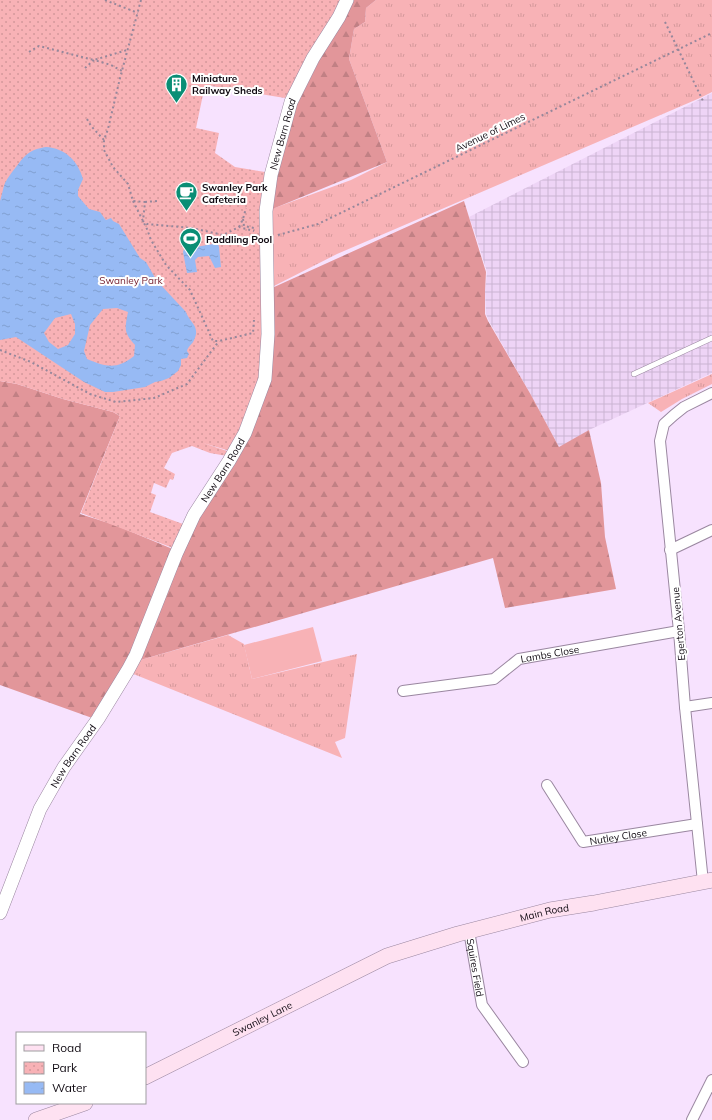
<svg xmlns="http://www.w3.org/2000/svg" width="712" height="1120" viewBox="0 0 712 1120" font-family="Mulish,sans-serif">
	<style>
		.industrial { fill: url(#industrial-grid) }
		.grass { fill: url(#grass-tufts) }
		.forest { fill: url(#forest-firs) }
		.park { fill: url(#park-dots) }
		.pitch { fill: #f8b2b6 }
		.water { fill: url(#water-ripples); fill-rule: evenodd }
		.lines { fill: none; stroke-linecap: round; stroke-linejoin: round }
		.service-casing { stroke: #9a87a0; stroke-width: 6 }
		.minor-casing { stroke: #9a87a0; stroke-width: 12 }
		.tertiary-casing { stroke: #9a87a0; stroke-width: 14 }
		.secondary-casing { stroke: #9a87a0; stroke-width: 16 }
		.path { stroke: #96879b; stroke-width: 2; stroke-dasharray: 2 3; stroke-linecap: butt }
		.service { stroke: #fff; stroke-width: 5 }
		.minor { stroke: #fff; stroke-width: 10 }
		.tertiary { stroke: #fff; stroke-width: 13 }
		.secondary { stroke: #fee1f1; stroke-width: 15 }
		.labels { text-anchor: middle; stroke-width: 4; stroke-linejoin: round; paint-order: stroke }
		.poi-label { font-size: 10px; font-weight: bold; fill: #100a12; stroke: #fff; text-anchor: start }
		.street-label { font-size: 10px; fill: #100a12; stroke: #fff }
		.park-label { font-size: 10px; fill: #741c2b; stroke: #fff }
	</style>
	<defs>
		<pattern id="industrial-grid" width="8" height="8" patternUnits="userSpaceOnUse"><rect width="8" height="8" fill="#eed4f6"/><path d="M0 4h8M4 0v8" fill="none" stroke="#cbb5d2"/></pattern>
		<pattern id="grass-tufts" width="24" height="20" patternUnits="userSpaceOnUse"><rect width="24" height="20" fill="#f8b2b6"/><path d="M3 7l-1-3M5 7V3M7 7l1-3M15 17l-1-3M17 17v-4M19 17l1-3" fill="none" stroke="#d4989b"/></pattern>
		<pattern id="forest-firs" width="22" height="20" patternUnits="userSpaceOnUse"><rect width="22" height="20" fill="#e2969a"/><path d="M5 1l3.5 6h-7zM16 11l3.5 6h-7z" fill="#c18084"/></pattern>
		<pattern id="park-dots" width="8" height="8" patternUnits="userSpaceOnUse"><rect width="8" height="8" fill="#f8b2b6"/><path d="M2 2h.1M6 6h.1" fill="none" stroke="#d4989b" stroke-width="1.8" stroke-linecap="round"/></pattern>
		<pattern id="water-ripples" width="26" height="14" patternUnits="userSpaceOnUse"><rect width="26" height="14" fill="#97baf4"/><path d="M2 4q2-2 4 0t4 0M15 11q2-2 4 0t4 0" fill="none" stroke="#819fd0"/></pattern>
	</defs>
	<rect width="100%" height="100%" fill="#f7e2fe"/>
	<polygon class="industrial" points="712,93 712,373 589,430 560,449 531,395 489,321 486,314 485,291 487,272 474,230 469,217"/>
	<g class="grass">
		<polygon points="376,0 712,0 712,92 700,98 337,254 272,287 269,210 351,180 387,162 349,59 354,29 365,22 366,8"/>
		<polygon points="712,374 712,384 682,399 661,412 648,403"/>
		<polygon points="228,635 244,644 252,679 357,654 345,738 335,742 342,758 131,673 137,661"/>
	</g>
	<g class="forest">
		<polygon points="350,0 376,0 366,8 365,22 354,29 349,59 387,162 270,210 291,116"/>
		<polygon points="464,201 486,272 485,291 485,314 488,321 531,395 559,447 589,430 601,483 605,537 616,589 505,608 493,558 137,661 187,537 232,464 272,288"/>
		<polygon points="0,381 17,384 63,399 113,412 120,416 80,514 115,525 175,550 130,659 95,719 0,685"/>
	</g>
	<polygon class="park" points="0,0 343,0 340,7 285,98 205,85 196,128 219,133 215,153 235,167 265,172 263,189 265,336 260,381 251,405 230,451 203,443 230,452 227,456 210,453 192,446 172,453 164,468 175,474 173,480 170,479 166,488 154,483 151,493 156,495 150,512 183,524 173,548 81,513 120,416 113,412 63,399 17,384 0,381"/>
	<polygon class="pitch" points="313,627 322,661 252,679 244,645"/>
	<g class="water">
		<path d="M46,147c19,1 32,14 37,32l-5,11v6l5,6 6,7 11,3 5,7 1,1 5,-2 2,3 6,3 21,34 6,4 8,14 5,7 27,29c3,10 15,14 8,28 -2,5 -6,6 -7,11l2,3 -2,4 -6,1v6l-3,6 -9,7 -8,3 -6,1 -10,5 -32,5h-8l-21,-10 -68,-45 -16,3v-139c2,-6 3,-13 5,-18 3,-6 7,-11 11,-16 10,-13 13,-17 30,-20zM117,308l11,4c-3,16 -5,20 7,33l-1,11c-18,14 -27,11 -47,3l-3,-8 6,-26 13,-16zM71,314l4,10v10l-7,11 -10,4 -9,-7 -5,-9 11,-15z"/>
		<polygon points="213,244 218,244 219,247 221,267 215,268 209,256 198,257 195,260 197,272 187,273 183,252 184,249"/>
	</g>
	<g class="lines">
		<defs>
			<polyline id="service" points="634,374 712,338"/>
			<g id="minor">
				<polyline points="670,550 712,530"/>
				<path id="s1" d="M403,691l91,-12 25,-20 160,-28"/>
				<polyline points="685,707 712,703"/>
				<path id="s2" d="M547,785l36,57 114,-18"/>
				<polyline points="703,882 685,707 679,631 660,441 664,424 674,415 684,407 712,393"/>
				<path id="s3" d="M469,931l13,74 41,57"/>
				<polyline points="692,1120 712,1080"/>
			</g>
			<g id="tertiary">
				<path id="s4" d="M0,913l40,-104 24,-42 34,-48 30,-49 8,-15 40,-101 18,-39 35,-54 16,-28 20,-54 3,-45 -2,-123 5,-36 20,-73 22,-44 26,-41 8,-17"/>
			</g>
			<g id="secondary">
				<path id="s5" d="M145,1077l242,-121 71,-22 92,-24 44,-7 118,-23"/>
				<polyline points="36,1120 85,1103"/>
			</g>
		</defs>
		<use href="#service" class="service-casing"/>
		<use href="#minor" class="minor-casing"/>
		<use href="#tertiary" class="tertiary-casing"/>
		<use href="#secondary" class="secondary-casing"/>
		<g class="path">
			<polyline points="105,0 138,13"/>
			<polyline points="141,0 120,78 108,129 104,140 104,150 113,167 128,184 133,201 145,202 143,221 147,224 192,228 223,235 239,227 254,231"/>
			<polyline points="665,22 704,103"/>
			<polyline points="29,52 39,46 94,60 127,50"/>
			<polyline points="85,68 94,60 111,65 122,71"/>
			<polyline points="87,119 91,126 104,140"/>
			<polyline points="133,201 147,229 151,240 166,265 190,290 213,341 219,341 253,333 254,320"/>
			<polyline points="145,202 157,201"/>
			<polyline points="243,219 244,226 254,228"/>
			<polyline points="239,227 243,219 246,208"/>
			<polyline points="278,235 318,224 712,33"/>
			<polyline points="0,350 31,362 90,394 116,402 154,398 187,384 219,341"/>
		</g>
		<use href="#service" class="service"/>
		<use href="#minor" class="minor"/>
		<use href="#tertiary" class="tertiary"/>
		<use href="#secondary" class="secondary"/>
	</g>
	<defs>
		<symbol id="building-pin" viewBox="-11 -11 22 30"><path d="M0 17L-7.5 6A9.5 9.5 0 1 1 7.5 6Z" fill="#0a8e75" stroke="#fff"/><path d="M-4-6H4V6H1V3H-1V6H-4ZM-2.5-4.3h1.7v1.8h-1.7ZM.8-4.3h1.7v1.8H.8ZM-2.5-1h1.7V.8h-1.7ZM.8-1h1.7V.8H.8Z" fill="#fff"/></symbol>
		<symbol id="cafe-pin" viewBox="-11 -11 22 30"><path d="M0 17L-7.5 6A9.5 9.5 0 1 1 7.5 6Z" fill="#0a8e75" stroke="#fff"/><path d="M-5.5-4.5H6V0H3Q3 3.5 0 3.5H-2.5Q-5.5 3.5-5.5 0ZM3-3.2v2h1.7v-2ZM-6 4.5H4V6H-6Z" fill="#fff"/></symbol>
		<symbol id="stadium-pin" viewBox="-11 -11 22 30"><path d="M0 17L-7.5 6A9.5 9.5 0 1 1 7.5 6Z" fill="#0a8e75" stroke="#fff"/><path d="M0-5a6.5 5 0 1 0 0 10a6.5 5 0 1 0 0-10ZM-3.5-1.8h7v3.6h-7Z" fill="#fff"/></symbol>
	</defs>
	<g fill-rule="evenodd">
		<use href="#building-pin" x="164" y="72" width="25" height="34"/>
		<use href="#cafe-pin" x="174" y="180" width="25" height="34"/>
		<use href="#stadium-pin" x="178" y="226" width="25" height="34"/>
	</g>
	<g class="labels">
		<g class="poi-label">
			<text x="192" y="82">Miniature<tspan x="192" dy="12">Railway Sheds</tspan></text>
			<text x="202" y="191">Swanley Park<tspan x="202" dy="12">Cafeteria</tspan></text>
			<text x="206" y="243">Paddling Pool</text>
		</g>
		<g class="street-label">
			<text transform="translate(490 132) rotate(-26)" y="4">Avenue of Limes</text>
			<text dy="4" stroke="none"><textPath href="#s4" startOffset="846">New Barn Road</textPath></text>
			<text dy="4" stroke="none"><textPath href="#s4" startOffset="498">New Barn Road</textPath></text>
			<text transform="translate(678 624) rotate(-95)" y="4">Egerton Avenue</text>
			<text dy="4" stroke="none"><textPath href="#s1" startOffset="155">Lambs Close</textPath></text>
			<text dy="4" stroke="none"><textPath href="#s4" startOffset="174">New Barn Road</textPath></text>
			<text dy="4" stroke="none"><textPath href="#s2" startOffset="103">Nutley Close</textPath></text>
			<text dy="4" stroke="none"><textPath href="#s5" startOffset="434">Main Road</textPath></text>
			<text dy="4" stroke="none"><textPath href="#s3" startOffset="37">Squires Field</textPath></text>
			<text dy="4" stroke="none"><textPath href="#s5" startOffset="131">Swanley Lane</textPath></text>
		</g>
		<g class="park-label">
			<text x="131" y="284">Swanley Park</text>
		</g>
	</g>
	<rect x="16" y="1032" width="130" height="72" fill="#ffffff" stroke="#9f9da0"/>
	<rect x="24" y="1045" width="20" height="6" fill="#fee1f1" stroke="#9f9da0"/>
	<text x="52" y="1052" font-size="12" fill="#100a12">Road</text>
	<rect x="24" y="1062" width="20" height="12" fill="url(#park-dots)" stroke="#9f9da0"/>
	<text x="52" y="1072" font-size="12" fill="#100a12">Park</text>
	<rect x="24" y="1082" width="20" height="12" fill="url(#water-ripples)" stroke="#9f9da0"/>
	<text x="52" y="1092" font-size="12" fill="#100a12">Water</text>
</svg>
